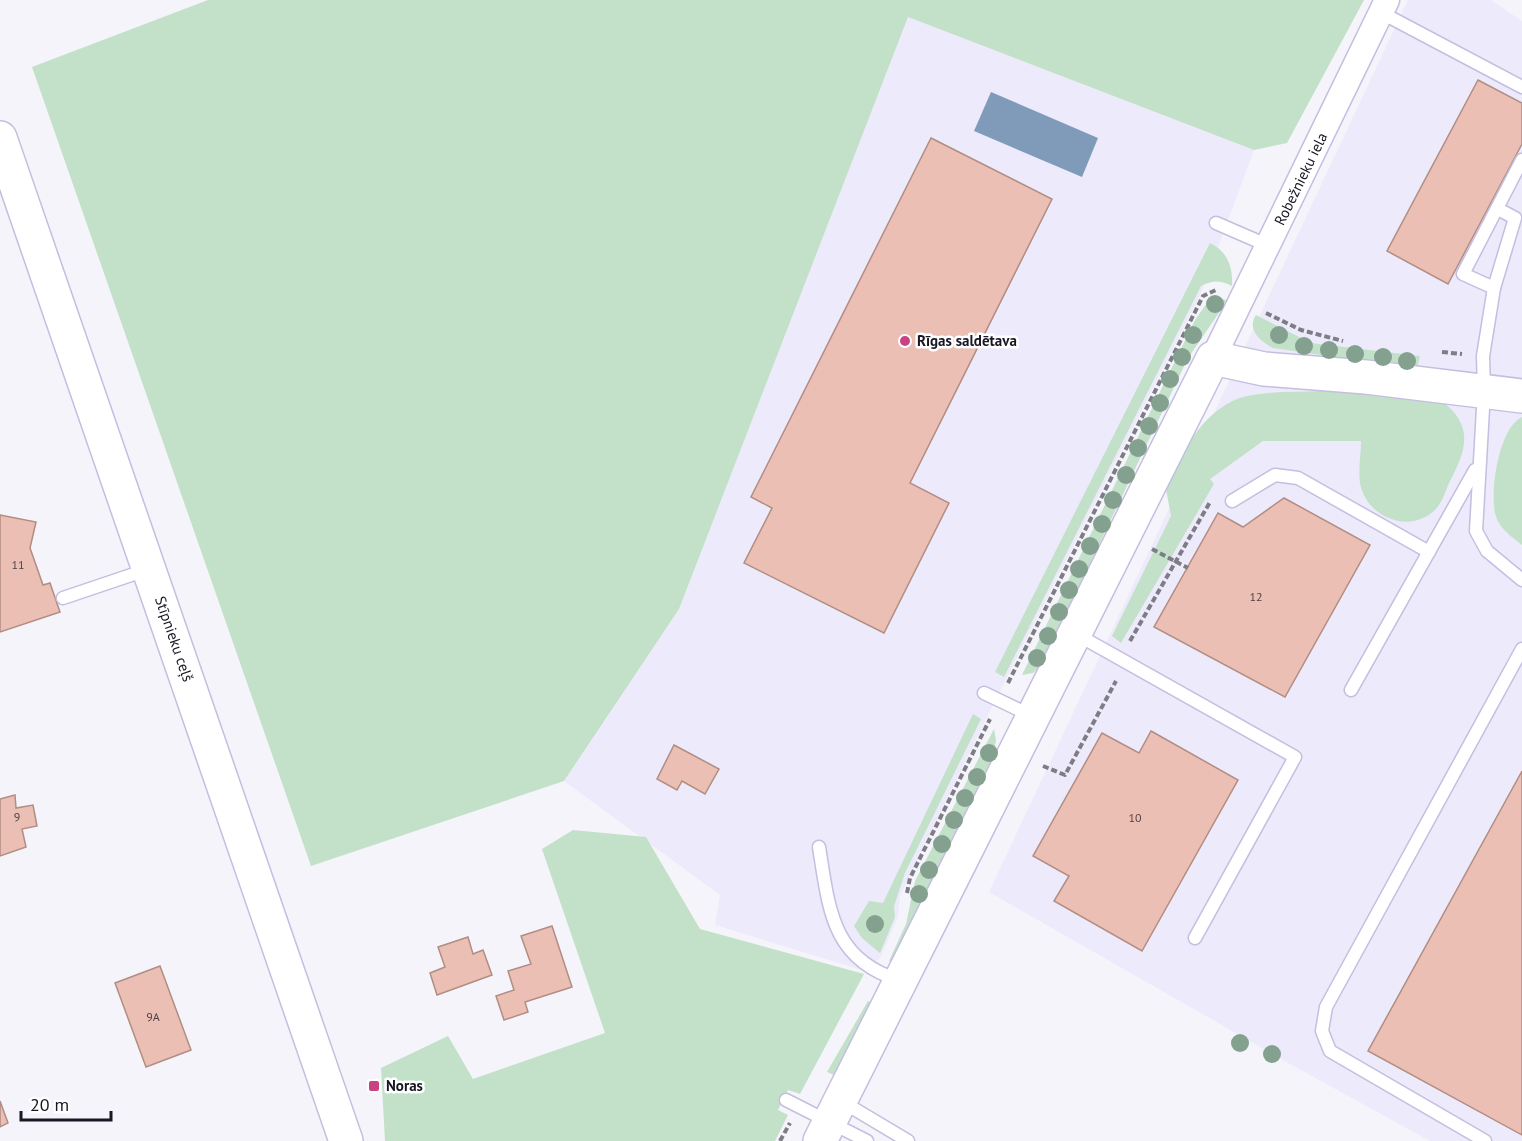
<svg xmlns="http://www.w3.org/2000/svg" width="1522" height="1141" viewBox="0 0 1522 1141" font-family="'PT Sans',sans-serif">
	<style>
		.built { fill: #edeafb }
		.green { fill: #c2e1c8 }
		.water { fill: #809bb9 }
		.building { fill: #ebbfb4; stroke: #b18d83; stroke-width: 1.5 }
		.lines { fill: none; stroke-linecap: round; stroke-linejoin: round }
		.lane-casing { stroke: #c4bee0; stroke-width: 15 }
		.street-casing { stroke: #c4bee0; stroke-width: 27 }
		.secondary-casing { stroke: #c4bee0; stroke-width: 36 }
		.path { stroke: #7e7d86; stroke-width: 4; stroke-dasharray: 6 3; stroke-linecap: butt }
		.lane { stroke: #fff; stroke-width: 12 }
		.street { stroke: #fff; stroke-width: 24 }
		.secondary { stroke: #fff; stroke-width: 33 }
		.tree { fill: #84a08f }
		.poi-dot { fill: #c94384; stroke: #fff; stroke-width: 2 }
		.labels { text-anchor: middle; stroke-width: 5; stroke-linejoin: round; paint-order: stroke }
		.number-label { font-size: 12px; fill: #4e4147 }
		.street-label { font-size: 15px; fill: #191723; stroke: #fff }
		.poi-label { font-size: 15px; font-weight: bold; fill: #191723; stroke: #fff; text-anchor: start }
	</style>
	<rect width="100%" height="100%" fill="#f5f4fb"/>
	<g class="built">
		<polygon points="1408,0 1491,0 1522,21 1522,1141 1430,1141 1290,1064 989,892"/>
		<polygon points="908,17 1254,150 1201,293 991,709 900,896 898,917 880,958 865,971 715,925 720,895 564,781 679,609"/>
	</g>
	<g class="green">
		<polygon points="208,0 1364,0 1287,143 1254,150 908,17 679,609 564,781 311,866 32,67"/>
		<path d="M1210,243c18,9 23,24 22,43 -12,-6 -19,-6 -31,0l-197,391 -9,-5z"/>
		<polygon points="1217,296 1227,301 1188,358 1042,664 1033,673 1022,675 1195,320 1209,300"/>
		<path d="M1256,315l55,28 109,13 -3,13 -144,-21c-12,-6 -27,-18 -17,-33z"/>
		<path d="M1321,391l120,9c33,26 26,48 9,81 -5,10 -7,21 -15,29 -26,25 -69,7 -75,-27 -2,-13 1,-28 1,-42h-98l-53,38 4,5 -93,159 -9,-7 59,-120 -6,-32c18,-33 41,-79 82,-88 23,-5 50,-4 74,-5z"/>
		<path d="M1522,417v128c-11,-9 -24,-17 -27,-32 -5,-24 4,-85 27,-96z"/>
		<polygon points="973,714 981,719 905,873 894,906 895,917 880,953 862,938 854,926 869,901 883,903"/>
		<polygon points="994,729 996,740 993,759 894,963 889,961 906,924 915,881"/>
		<polygon points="573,830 646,837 700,929 864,974 800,1094 788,1090 778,1110 788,1115 775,1141 385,1141 381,1068 448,1036 473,1079 605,1033 542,849"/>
		<polygon points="868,1001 874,1004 834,1075 827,1072"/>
	</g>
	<polygon class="water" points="991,92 1098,138 1082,177 974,131"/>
	<g class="building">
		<polygon points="1478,80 1522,103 1522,144 1448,284 1387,251"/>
		<polygon points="931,138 1052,199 910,483 949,503 884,633 744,563 772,508 751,497"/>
		<polygon points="1284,498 1370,545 1285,697 1154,627 1218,513 1243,527"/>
		<polygon points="0,515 36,522 30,548 43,585 50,583 60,612 0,632"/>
		<polygon points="1151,731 1238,780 1142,951 1054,901 1069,876 1033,856 1102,733 1139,753"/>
		<polygon points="674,745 719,769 705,794 682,781 677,790 657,779"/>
		<polygon points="1522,771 1522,1135 1368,1051"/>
		<polygon points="15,795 16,808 33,805 37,826 22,829 26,847 0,856 0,799"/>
		<polygon points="552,926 572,987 525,1002 528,1012 504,1020 496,996 514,990 508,971 531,964 521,936"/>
		<polygon points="468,937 473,954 483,950 492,975 437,995 430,973 445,967 438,947"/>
		<polygon points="160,966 191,1050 146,1067 115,983"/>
		<polygon points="0,1101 8,1123 0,1127"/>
	</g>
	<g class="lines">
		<defs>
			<g id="lane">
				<polyline points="1380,12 1522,87"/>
				<polyline points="1498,209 1515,218 1494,288 1483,356 1484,391 1476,531 1487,551 1522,580"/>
				<polyline points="1216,223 1269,246"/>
				<polyline points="1494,288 1463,274 1522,160"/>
				<polyline points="1232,501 1275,475 1298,478 1429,552"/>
				<polyline points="63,598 149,569"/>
				<polyline points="1076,634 1295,757 1195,938"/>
				<polyline points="1351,690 1475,470"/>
				<polyline points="984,693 1032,716"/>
				<path d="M819,847c10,61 12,112 80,133"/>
				<polyline points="786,1100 867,1141"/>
				<polyline points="841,1101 908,1141"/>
				<polyline points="1485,1141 1330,1051 1322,1031 1326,1007 1522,649"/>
			</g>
			<polyline id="street" points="1213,358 1387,0"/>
			<g id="secondary">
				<polyline points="0,138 346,1141"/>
				<polyline points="820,1141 1213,358 1264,369 1366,377 1522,396"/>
			</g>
		</defs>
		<use href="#lane" class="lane-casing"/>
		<use href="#street" class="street-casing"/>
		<use href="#secondary" class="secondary-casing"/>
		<g class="path">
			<polyline points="1266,313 1301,330 1343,341"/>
			<polyline points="1442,352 1462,354"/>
			<polyline points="1152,549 1188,568"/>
			<polyline points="1130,641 1210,502"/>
			<polyline points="1008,683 1203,296 1216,290"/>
			<polyline points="1043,766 1065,775 1116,681"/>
			<polyline points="907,893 910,878 990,719"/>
			<polyline points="780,1141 790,1123"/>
		</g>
		<use href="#lane" class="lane"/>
		<use href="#street" class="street"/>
		<use href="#secondary" class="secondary"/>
	</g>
	<g class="tree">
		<circle cx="1215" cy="304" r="9"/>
		<circle cx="1193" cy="335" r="9"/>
		<circle cx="1279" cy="335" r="9"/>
		<circle cx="1304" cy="346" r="9"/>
		<circle cx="1329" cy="350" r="9"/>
		<circle cx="1355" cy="354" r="9"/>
		<circle cx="1182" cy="357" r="9"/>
		<circle cx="1383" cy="357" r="9"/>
		<circle cx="1407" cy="361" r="9"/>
		<circle cx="1170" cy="379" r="9"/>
		<circle cx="1160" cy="403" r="9"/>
		<circle cx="1149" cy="426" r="9"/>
		<circle cx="1138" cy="448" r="9"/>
		<circle cx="1126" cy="475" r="9"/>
		<circle cx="1113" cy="500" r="9"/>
		<circle cx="1102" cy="524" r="9"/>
		<circle cx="1090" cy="546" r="9"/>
		<circle cx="1079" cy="569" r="9"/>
		<circle cx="1069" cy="590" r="9"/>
		<circle cx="1059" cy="612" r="9"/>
		<circle cx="1048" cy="636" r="9"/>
		<circle cx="1037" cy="658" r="9"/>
		<circle cx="989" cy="753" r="9"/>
		<circle cx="977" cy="777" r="9"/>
		<circle cx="965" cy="798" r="9"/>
		<circle cx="954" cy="820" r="9"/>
		<circle cx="942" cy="844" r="9"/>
		<circle cx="929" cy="870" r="9"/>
		<circle cx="919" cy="894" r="9"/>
		<circle cx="875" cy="924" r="9"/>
		<circle cx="1240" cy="1043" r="9"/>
		<circle cx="1272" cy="1054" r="9"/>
	</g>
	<g class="poi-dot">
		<circle cx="905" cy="341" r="6"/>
		<rect x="368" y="1080" width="12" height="12" rx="3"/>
	</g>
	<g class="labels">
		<g class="number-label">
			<text x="18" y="569">11</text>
			<text x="1256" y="601">12</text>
			<text x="17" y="821">9</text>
			<text x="1135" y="822">10</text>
			<text x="153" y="1021">9A</text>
		</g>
		<g class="street-label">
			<text transform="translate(1301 179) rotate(-64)" y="5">Robežnieku iela</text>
			<text transform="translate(174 639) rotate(71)" y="5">Stīpnieku ceļš</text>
		</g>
		<g class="poi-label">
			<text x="917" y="346">Rīgas saldētava</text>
			<text x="386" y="1091">Noras</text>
		</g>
	</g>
	<path d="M21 1111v9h90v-9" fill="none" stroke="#191723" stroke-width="3"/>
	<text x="30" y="1111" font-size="18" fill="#191723" stroke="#ffffff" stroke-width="4.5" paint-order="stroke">20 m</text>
</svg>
